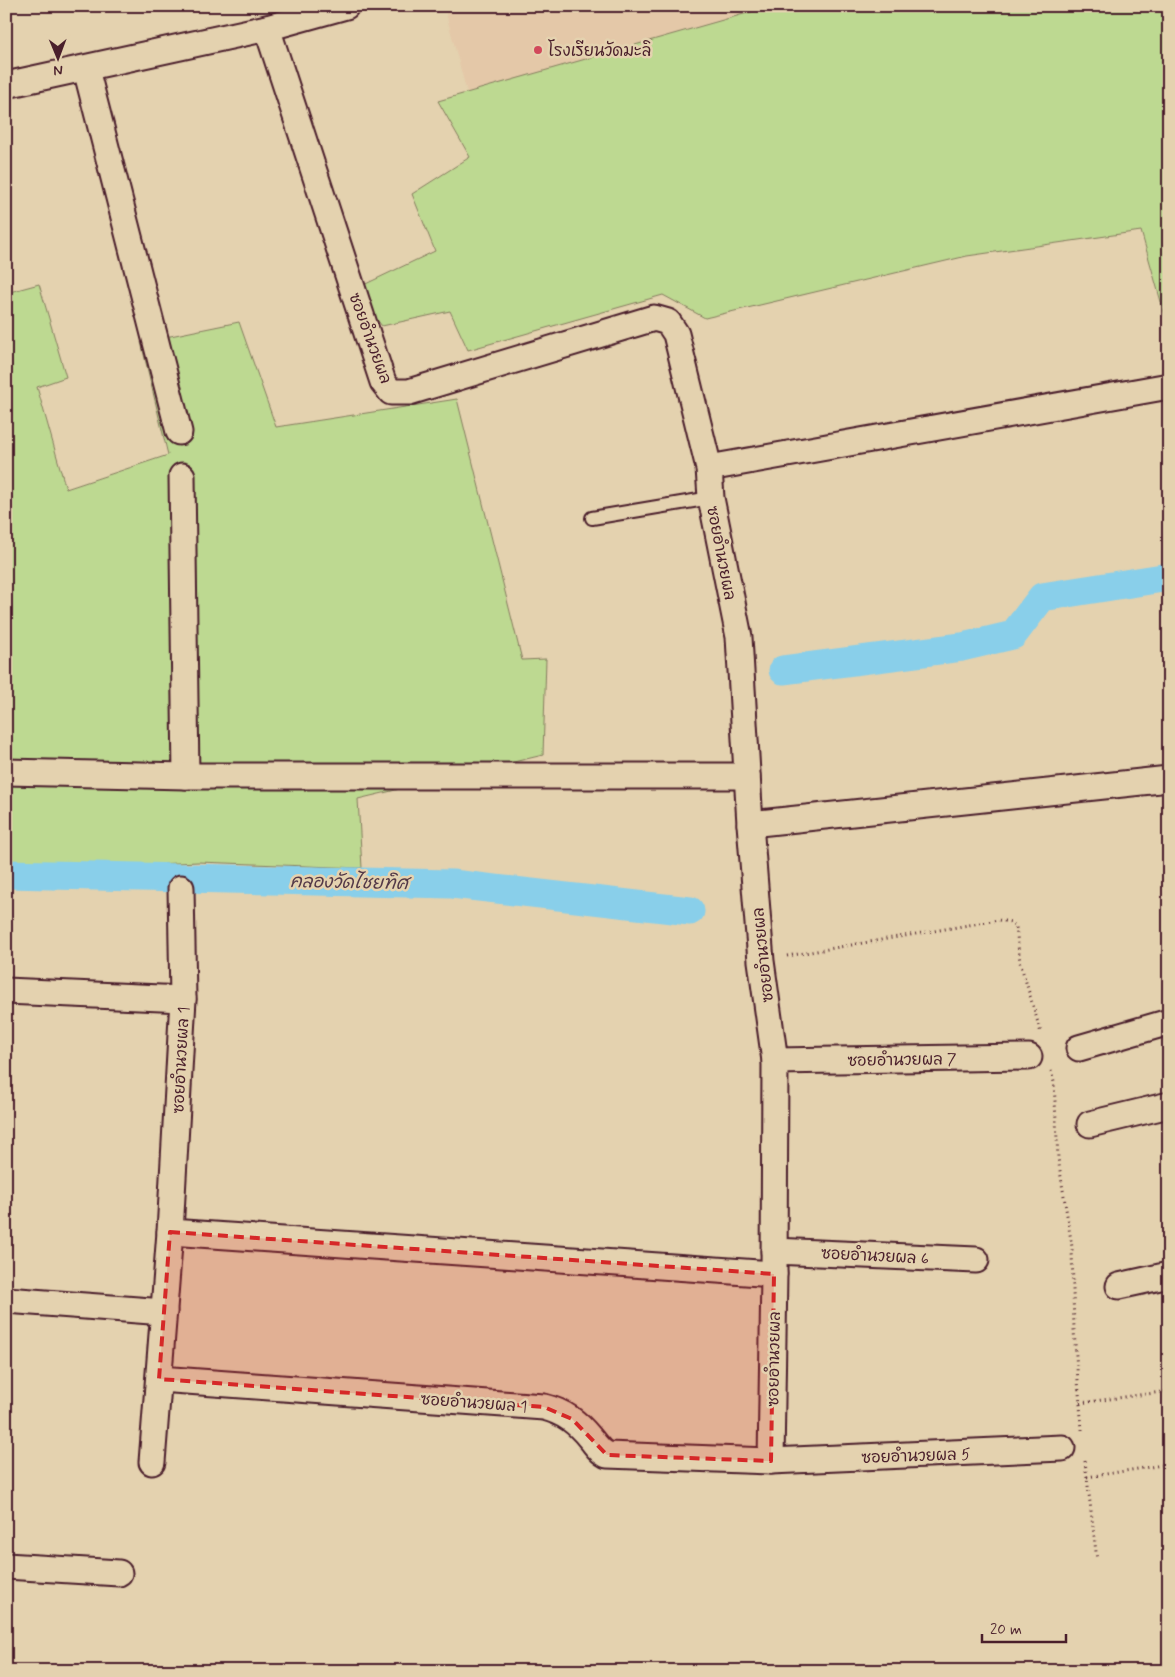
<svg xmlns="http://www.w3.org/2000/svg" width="1175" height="1677" viewBox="0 0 1175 1677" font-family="Mynerve,'Playpen Sans Thai',sans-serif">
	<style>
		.built { fill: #e4c8a8 }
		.green { fill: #bdd991; stroke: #847c5e }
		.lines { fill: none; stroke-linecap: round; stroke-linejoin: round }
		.canal { stroke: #89cfea; stroke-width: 29 }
		.lane-casing { stroke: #4a1f2b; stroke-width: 16 }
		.street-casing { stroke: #4a1f2b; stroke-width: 29 }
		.path { stroke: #4a1f2b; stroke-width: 3; stroke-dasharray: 1 4; stroke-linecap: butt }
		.lane { stroke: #e4d2af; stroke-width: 12 }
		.street { stroke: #e4d2af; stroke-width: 25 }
		.marked { fill: #d62828; fill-opacity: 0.2; stroke: #d62828; stroke-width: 4; stroke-dasharray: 10 6; stroke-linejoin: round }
		.poi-dot { fill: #d1495b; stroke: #e4d2af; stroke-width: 2 }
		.labels { text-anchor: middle; stroke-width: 5; stroke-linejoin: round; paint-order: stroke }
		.poi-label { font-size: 16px; fill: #4a1f2b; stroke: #e4d2af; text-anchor: start }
		.street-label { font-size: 16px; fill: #4a1f2b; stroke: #e4d2af }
		.water-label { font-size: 18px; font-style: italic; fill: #533948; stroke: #e4d2af }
	</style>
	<rect width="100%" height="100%" fill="#e4d2af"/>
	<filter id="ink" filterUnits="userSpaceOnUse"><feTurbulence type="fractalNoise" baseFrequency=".02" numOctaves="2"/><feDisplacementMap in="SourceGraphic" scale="10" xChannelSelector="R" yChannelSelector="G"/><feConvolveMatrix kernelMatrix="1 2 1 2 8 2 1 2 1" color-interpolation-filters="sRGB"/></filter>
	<g filter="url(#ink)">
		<polygon class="built" points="444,6 772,6 467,93"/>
		<g class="green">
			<polygon points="772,6 1169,6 1169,330 1141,231 967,256 705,318 663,295 468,350 450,311 382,326 353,290 435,251 412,194 470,157 438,101"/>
			<polygon points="39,284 66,377 37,387 66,489 168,455 141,342 239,322 276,427 457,399 522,660 546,659 543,755 358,799 362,868 198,862 6,871 6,293"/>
		</g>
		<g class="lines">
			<g class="canal">
				<polyline points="783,670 962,647 1013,635 1042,597 1169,577"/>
				<polyline points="6,874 452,884 690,911"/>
			</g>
			<defs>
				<polyline id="lane" points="592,518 711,498"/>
				<g id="street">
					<polyline points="267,28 383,382 391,392 409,392 654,318 668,322 676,334 709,468 711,498 739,637 750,824 761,961 775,1061 774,1274 771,1461"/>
					<polyline points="86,69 179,432"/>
					<polyline points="6,85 267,28 346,6"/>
					<polyline points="709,468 1169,386"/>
					<polyline points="182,476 186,776"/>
					<polyline points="6,772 186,776 747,776"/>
					<polyline points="750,824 1169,779"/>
					<polyline points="6,991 183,999"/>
					<polyline points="1079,1048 1169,1022"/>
					<polyline points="775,1061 1029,1057"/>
					<polyline points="1090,1124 1169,1105"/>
					<polyline points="170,1232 774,1274"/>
					<polyline points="774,1251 976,1260"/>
					<polyline points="1119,1286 1169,1275"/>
					<polyline points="6,1300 164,1312"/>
					<path d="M159,1379l385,28c20,5 33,15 46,31 7,8 8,12 17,17l164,6 291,-13"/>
					<polyline points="152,1462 170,1232 183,999 181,888"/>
					<polyline points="6,1566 119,1573"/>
				</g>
			</defs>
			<use href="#lane" class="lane-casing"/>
			<use href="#street" class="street-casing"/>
			<g class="path">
				<polyline points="787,956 998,920 1011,922 1016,927 1020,962 1041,1033"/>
				<polyline points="1051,1071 1054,1082 1058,1158 1072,1247 1074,1331 1082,1430"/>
				<polyline points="1080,1403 1169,1391"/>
				<polyline points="1085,1461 1097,1560"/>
				<polyline points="1087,1477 1169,1464"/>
			</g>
			<use href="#lane" class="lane"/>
			<use href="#street" class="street"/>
		</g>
	</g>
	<path class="marked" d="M170,1232l604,42 -3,187 -164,-6 -35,-36 -28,-12 -385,-28z"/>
	<circle class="poi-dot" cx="538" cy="50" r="5"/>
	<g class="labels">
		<g class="poi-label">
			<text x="548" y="56">โรงเรียนวัดมะลิ</text>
		</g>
		<g class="street-label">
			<text transform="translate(371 338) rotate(70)" y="6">ซอยอำนวยผล</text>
			<text transform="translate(722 553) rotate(79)" y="6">ซอยอำนวยผล</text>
			<text transform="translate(762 955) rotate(-96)" y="6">ซอยอำนวยผล</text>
			<text transform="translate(902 1059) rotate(-1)" y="6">ซอยอำนวยผล 7</text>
			<text transform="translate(180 1060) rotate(-87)" y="6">ซอยอำนวยผล 1</text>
			<text transform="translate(875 1255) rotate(3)" y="6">ซอยอำนวยผล 6</text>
			<text transform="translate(773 1359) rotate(-89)" y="6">ซอยอำนวยผล</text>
			<text transform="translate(474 1402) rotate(4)" y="6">ซอยอำนวยผล 1</text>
			<text transform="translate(916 1455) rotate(-2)" y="6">ซอยอำนวยผล 5</text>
		</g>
		<g class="water-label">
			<text transform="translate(349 882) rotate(1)" y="6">คลองวัดไชยทิศ</text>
		</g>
	</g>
	<rect width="1175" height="1677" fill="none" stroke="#e4d2af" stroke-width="25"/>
	<rect x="12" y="12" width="1150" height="1652" fill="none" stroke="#4a1f2b" stroke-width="2" filter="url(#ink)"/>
	<g transform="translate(58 58) rotate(179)" stroke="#e4d2af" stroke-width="4" paint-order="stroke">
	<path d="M0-4L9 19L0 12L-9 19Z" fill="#4a1f2b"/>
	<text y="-8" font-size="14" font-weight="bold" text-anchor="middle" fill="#4a1f2b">N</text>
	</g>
	<path d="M982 1634v8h84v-8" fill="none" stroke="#4a1f2b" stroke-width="2.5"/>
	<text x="990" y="1634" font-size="15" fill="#4a1f2b" stroke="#e4d2af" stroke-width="4" paint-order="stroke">20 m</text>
</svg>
